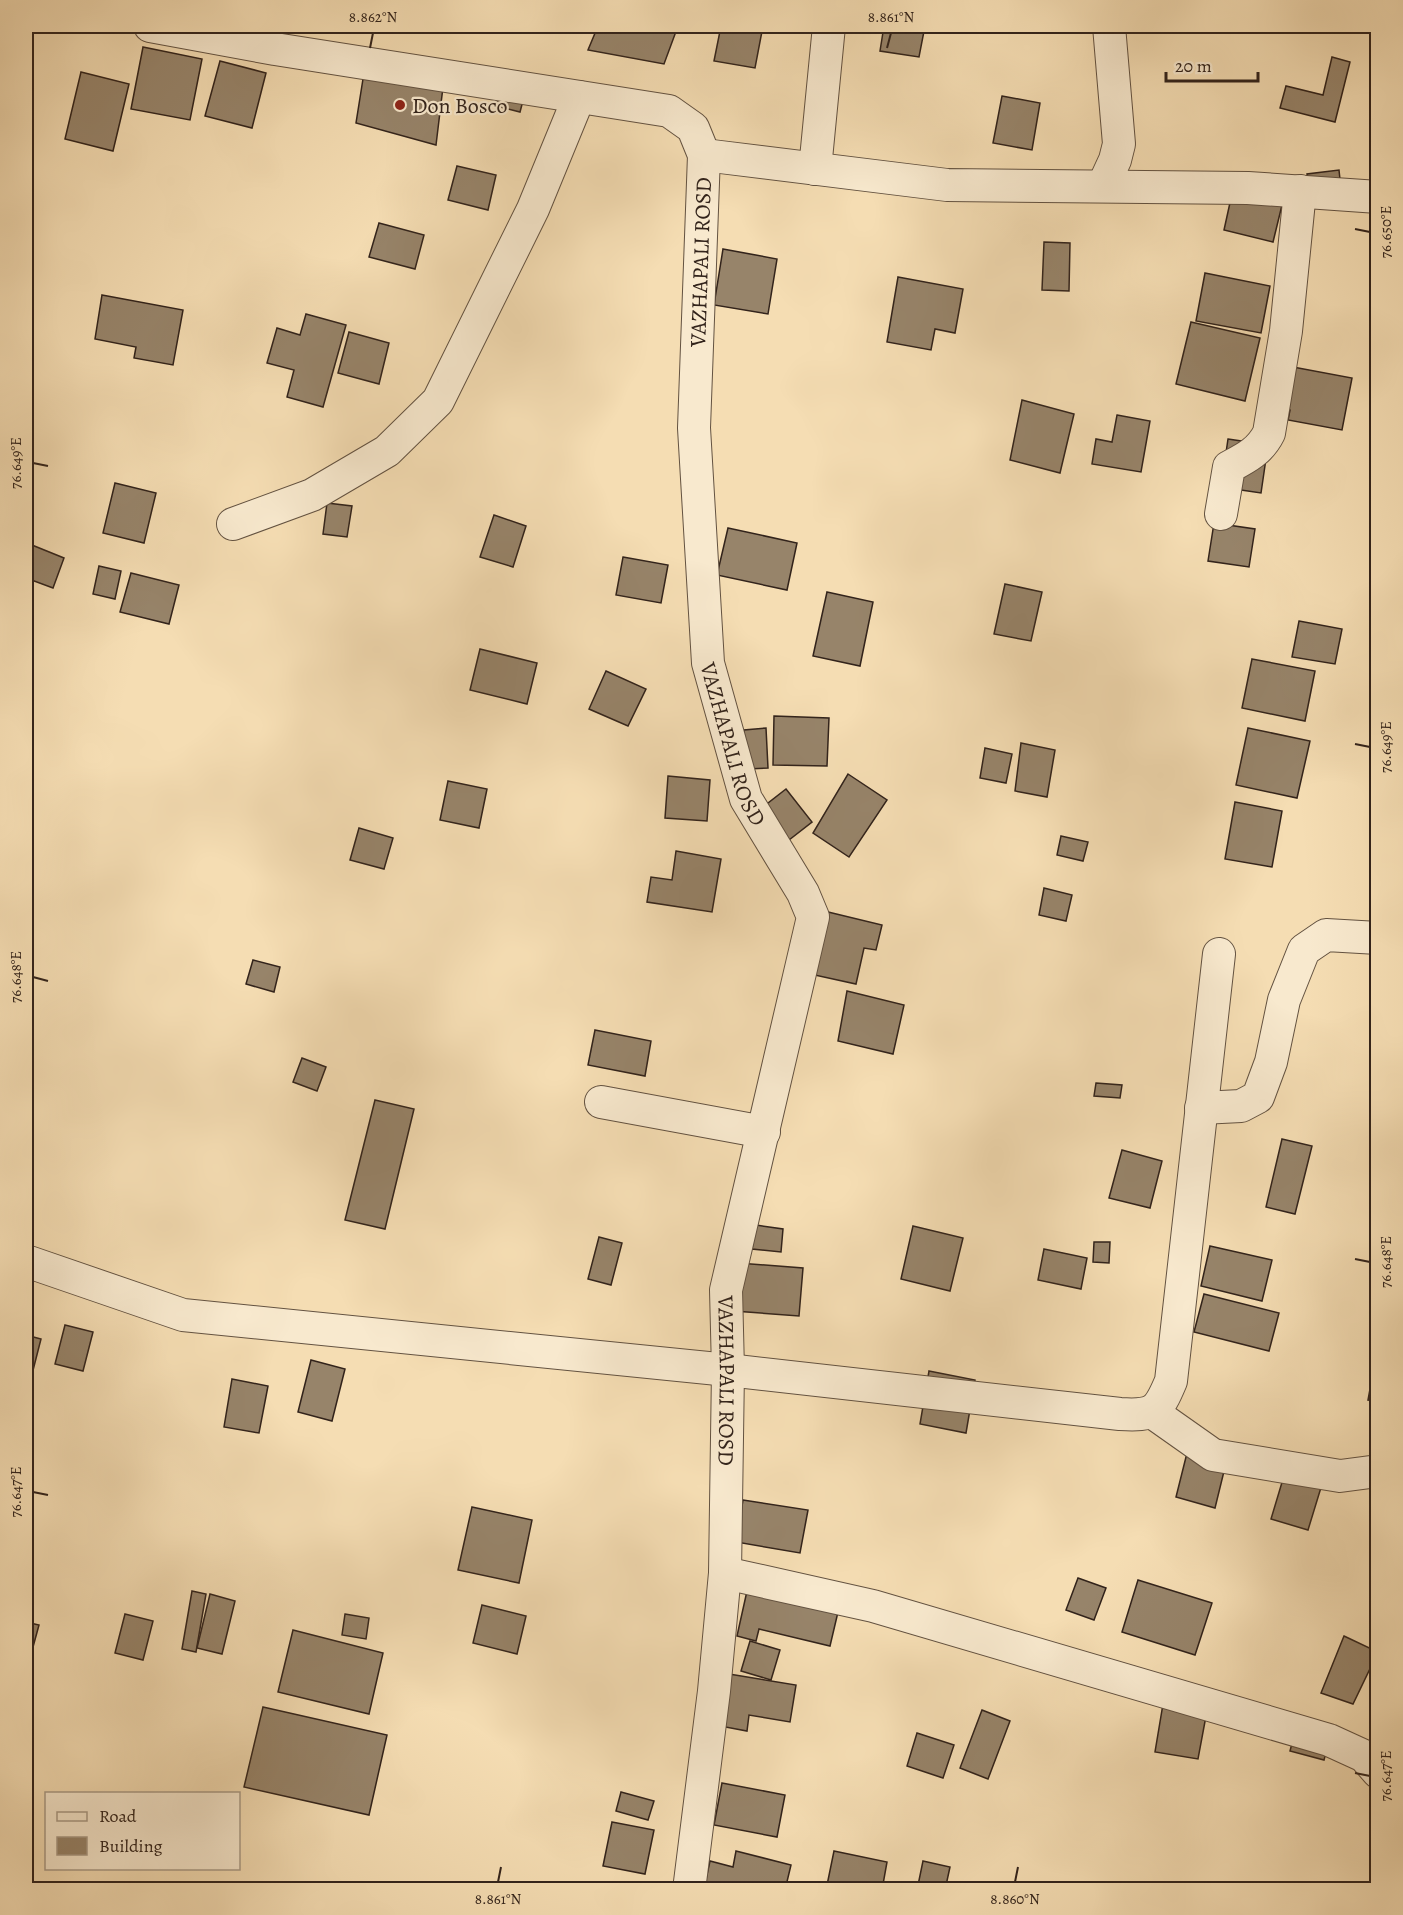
<svg xmlns="http://www.w3.org/2000/svg" width="1403" height="1915" viewBox="0 0 1403 1915" font-family="Alegreya,serif">
	<style>
		.building { fill: #97846a; stroke: #32231b; stroke-width: 1.5 }
		.lines { fill: none; stroke-linecap: round; stroke-linejoin: round }
		.street-casing { stroke: #635241; stroke-width: 34 }
		.street { stroke: #f8e9ce; stroke-width: 32 }
		.ticks { fill: none; stroke: #32231b; stroke-width: 2 }
		.poi-dot { fill: #8f2418; stroke: #f8e9ce; stroke-width: 2 }
		.labels { text-anchor: middle; stroke-width: 4.5; stroke-linejoin: round; paint-order: stroke }
		.poi-label { font-size: 22px; fill: #32231b; stroke: #f8e9ce; text-anchor: start }
		.street-label { font-size: 22px; fill: #32231b; stroke: #f8e9ce }
		.neatline { fill: none; stroke: #32231b; stroke-width: 2 }
		.ticks-label { font-size: 15px; text-anchor: middle; fill: #32231b }
	</style>
	<rect width="100%" height="100%" fill="#f5ddb3"/>
	<filter id="stains"><feTurbulence type="fractalNoise" baseFrequency=".00333" numOctaves="4"/><feColorMatrix values="0 0 0 0 .2 0 0 0 0 .09 0 0 0 0 .02 0 0 0 .5 -.17"/></filter>
	<radialGradient id="worn" r=".72"><stop offset=".6" stop-color="#630" stop-opacity="0"/><stop offset="1" stop-color="#630" stop-opacity=".3"/></radialGradient>
	<g class="building">
		<polygon points="598,26 678,26 664,64 588,50"/>
		<polygon points="721,26 763,26 755,68 714,61"/>
		<polygon points="884,26 925,26 919,57 880,51"/>
		<polygon points="143,47 202,59 190,120 131,109"/>
		<polygon points="1332,57 1350,62 1335,122 1280,108 1286,86 1323,95"/>
		<polygon points="220,61 266,73 252,128 205,116"/>
		<polygon points="81,72 129,84 113,151 65,139"/>
		<polygon points="363,79 443,87 436,145 356,123"/>
		<polygon points="500,88 525,93 520,112 496,106"/>
		<polygon points="1002,96 1040,103 1032,150 993,143"/>
		<polygon points="457,166 496,175 488,210 448,200"/>
		<polygon points="1339,170 1341,189 1310,193 1307,174"/>
		<polygon points="1233,189 1283,201 1273,242 1224,230"/>
		<polygon points="379,223 424,235 415,269 369,257"/>
		<polygon points="1044,242 1070,243 1069,291 1042,290"/>
		<polygon points="723,249 777,259 768,314 714,305"/>
		<polygon points="1205,273 1270,286 1261,333 1196,321"/>
		<polygon points="898,277 963,289 955,333 935,329 931,350 887,342"/>
		<polygon points="102,295 183,310 173,365 134,358 136,347 95,339"/>
		<polygon points="306,314 346,325 323,407 287,397 294,370 267,363 277,328 300,335"/>
		<polygon points="1191,322 1260,338 1245,401 1176,384"/>
		<polygon points="349,332 389,343 379,384 338,373"/>
		<polygon points="1277,364 1352,378 1342,430 1288,420 1290,410 1269,406"/>
		<polygon points="1022,400 1074,414 1060,473 1010,460"/>
		<polygon points="1117,415 1150,421 1141,472 1092,464 1096,439 1112,442"/>
		<polygon points="1228,439 1268,445 1261,493 1221,487"/>
		<polygon points="115,483 156,493 144,543 103,533"/>
		<polygon points="327,503 352,506 347,537 323,534"/>
		<polygon points="494,515 526,526 513,567 480,557"/>
		<polygon points="1214,523 1255,529 1249,567 1208,561"/>
		<polygon points="728,528 797,543 787,590 717,575"/>
		<polygon points="27,543 64,558 53,588 26,578 26,548"/>
		<polygon points="623,557 668,565 661,603 616,595"/>
		<polygon points="99,566 121,571 115,599 93,594"/>
		<polygon points="131,573 179,585 169,624 120,612"/>
		<polygon points="1005,584 1042,592 1031,641 994,634"/>
		<polygon points="827,592 873,602 860,666 813,656"/>
		<polygon points="1299,621 1342,629 1335,664 1292,657"/>
		<polygon points="480,649 537,663 527,704 470,690"/>
		<polygon points="1252,659 1315,671 1305,721 1242,708"/>
		<polygon points="606,671 646,689 628,726 589,709"/>
		<polygon points="774,716 829,718 827,766 773,765"/>
		<polygon points="766,728 768,768 747,769 744,730"/>
		<polygon points="1248,728 1310,741 1297,798 1236,785"/>
		<polygon points="1021,743 1055,750 1047,797 1015,791"/>
		<polygon points="985,748 1012,754 1006,783 980,778"/>
		<polygon points="848,774 887,800 849,857 813,833"/>
		<polygon points="668,776 710,780 707,821 665,818"/>
		<polygon points="448,781 487,789 479,828 440,820"/>
		<polygon points="786,789 812,822 789,840 763,807"/>
		<polygon points="1235,802 1282,811 1272,867 1225,859"/>
		<polygon points="359,828 393,838 384,869 350,860"/>
		<polygon points="1061,836 1088,842 1083,861 1057,855"/>
		<polygon points="676,851 721,859 712,912 647,902 651,877 672,880"/>
		<polygon points="1044,888 1072,895 1066,921 1039,915"/>
		<polygon points="824,911 882,925 876,950 864,948 856,984 810,974"/>
		<polygon points="253,960 280,967 274,992 246,984"/>
		<polygon points="847,991 904,1005 893,1054 838,1041"/>
		<polygon points="595,1030 651,1041 645,1076 588,1065"/>
		<polygon points="302,1058 326,1067 317,1091 293,1082"/>
		<polygon points="1096,1083 1122,1085 1120,1098 1094,1096"/>
		<polygon points="375,1100 414,1109 385,1229 345,1220"/>
		<polygon points="1282,1139 1312,1146 1295,1214 1266,1207"/>
		<polygon points="1122,1150 1162,1161 1150,1208 1109,1198"/>
		<polygon points="756,1225 783,1229 781,1252 752,1249"/>
		<polygon points="913,1226 963,1238 950,1291 901,1279"/>
		<polygon points="599,1237 622,1243 611,1285 588,1279"/>
		<polygon points="1094,1242 1110,1242 1109,1263 1093,1262"/>
		<polygon points="1210,1246 1272,1260 1262,1301 1201,1286"/>
		<polygon points="1044,1249 1087,1258 1081,1289 1038,1280"/>
		<polygon points="738,1263 803,1268 799,1316 734,1311"/>
		<polygon points="1204,1294 1279,1313 1269,1351 1194,1332"/>
		<polygon points="65,1325 93,1332 83,1371 55,1364"/>
		<polygon points="26,1335 41,1339 29,1386 26,1386"/>
		<polygon points="1376,1356 1378,1356 1378,1401 1368,1400"/>
		<polygon points="311,1360 345,1369 332,1421 298,1412"/>
		<polygon points="929,1371 975,1380 966,1433 920,1424"/>
		<polygon points="232,1379 268,1386 259,1433 224,1427"/>
		<polygon points="1188,1449 1227,1459 1215,1508 1176,1497"/>
		<polygon points="1286,1469 1323,1481 1308,1530 1271,1519"/>
		<polygon points="743,1500 808,1510 800,1553 736,1542"/>
		<polygon points="472,1507 532,1520 519,1583 458,1570"/>
		<polygon points="1078,1578 1106,1588 1094,1620 1066,1610"/>
		<polygon points="1138,1580 1212,1603 1195,1655 1122,1632"/>
		<polygon points="192,1591 206,1594 196,1652 182,1649"/>
		<polygon points="747,1591 838,1612 830,1646 759,1629 756,1641 737,1636"/>
		<polygon points="210,1594 235,1601 222,1654 197,1648"/>
		<polygon points="482,1605 526,1616 517,1654 473,1643"/>
		<polygon points="125,1614 153,1621 143,1660 115,1653"/>
		<polygon points="345,1614 369,1618 366,1639 342,1635"/>
		<polygon points="26,1622 39,1625 30,1658 26,1657"/>
		<polygon points="293,1630 383,1653 369,1714 278,1692"/>
		<polygon points="1344,1636 1378,1652 1353,1704 1321,1693"/>
		<polygon points="750,1641 780,1650 771,1680 741,1671"/>
		<polygon points="729,1674 796,1685 790,1722 749,1715 747,1731 720,1726"/>
		<polygon points="1165,1692 1209,1700 1198,1759 1155,1752"/>
		<polygon points="263,1707 387,1735 369,1815 244,1787"/>
		<polygon points="982,1710 1010,1721 988,1779 960,1768"/>
		<polygon points="1297,1724 1331,1733 1324,1760 1290,1751"/>
		<polygon points="917,1733 954,1745 943,1778 907,1766"/>
		<polygon points="722,1783 785,1795 777,1837 714,1825"/>
		<polygon points="621,1792 654,1801 648,1820 616,1811"/>
		<polygon points="612,1822 654,1830 645,1874 603,1866"/>
		<polygon points="736,1851 791,1865 785,1890 704,1888 710,1861 733,1867"/>
		<polygon points="834,1851 887,1862 882,1890 826,1890"/>
		<polygon points="923,1861 950,1867 945,1890 917,1890"/>
	</g>
	<g class="lines">
		<defs>
			<g id="street">
				<path id="s1" d="M150,26l125,23 394,62 24,17 11,27 -10,273 14,235 38,136 57,94 10,24 -87,373 2,80 -3,203 -11,118 -25,199"/>
				<polyline points="704,155 947,185 1248,188 1378,197"/>
				<polyline points="815,169 829,26"/>
				<polyline points="1103,186 1115,160 1119,144 1109,26"/>
				<path d="M1221,514l8,-47c17,-9 31,-16 40,-34l17,-102 14,-140"/>
				<polyline points="233,524 312,495 387,451 438,401 533,209 579,97"/>
				<polyline points="601,1102 764,1132"/>
				<polyline points="1201,1108 1241,1106 1258,1097 1271,1062 1284,1000 1304,950 1326,935 1378,938"/>
				<path d="M26,1261l157,54 545,55 392,44c34,2 38,-2 51,-33l48,-427"/>
				<polyline points="1152,1412 1213,1455 1340,1476 1378,1471"/>
				<polyline points="725,1573 873,1606 1329,1740 1364,1756 1378,1772"/>
			</g>
		</defs>
		<use href="#street" class="street-casing"/>
		<use href="#street" class="street"/>
	</g>
	<path class="ticks" d="M370,48l3,-15M887,48l4,-15M1355,229l15,3M33,463l15,3M1355,744l15,3M33,977l15,4M1355,1259l15,3M33,1492l15,3M1355,1773l15,3M498,1882l3,-15M1015,1882l3,-15"/>
	<circle class="poi-dot" cx="400" cy="105" r="6"/>
	<g class="labels">
		<g class="poi-label">
			<text x="412" y="113">Don Bosco</text>
		</g>
		<g class="street-label">
			<text transform="translate(700 262) rotate(-88)" y="8">VAZHAPALI ROSD</text>
			<text dy="8" stroke="none"><textPath href="#s1" startOffset="1178">VAZHAPALI ROSD</textPath></text>
			<text dy="8" stroke="none"><textPath href="#s1" startOffset="1844">VAZHAPALI ROSD</textPath></text>
		</g>
	</g>
	<rect width="1403" height="1915" fill="none" stroke="#f5ddb3" stroke-width="66"/>
	<rect x="45" y="1792" width="195" height="78" fill="#f8e9ce" stroke="#a99a86" stroke-width="1.5"/>
	<rect x="57" y="1812" width="30" height="9" fill="#f8e9ce" stroke="#a99a86" stroke-width="1.5"/>
	<text x="99" y="1822" font-size="18" fill="#32231b">Road</text>
	<rect x="57" y="1837" width="30" height="18" fill="#97846a" stroke="#a99a86" stroke-width="1.5"/>
	<text x="99" y="1852" font-size="18" fill="#32231b">Building</text>
	<path d="M1166 72v9h92v-9" fill="none" stroke="#32231b" stroke-width="3"/>
	<text x="1175" y="72" font-size="18" fill="#32231b" stroke="#f8e9ce" stroke-width="4.5" paint-order="stroke">20 m</text>
	<rect x="33" y="33" width="1337" height="1849" class="neatline"/>
	<g class="ticks-label">
		<text x="373" y="22">8.862°N</text>
		<text x="891" y="22">8.861°N</text>
		<text transform="translate(1386 232) rotate(-90)" y="5">76.650°E</text>
		<text transform="translate(16 463) rotate(-90)" y="5">76.649°E</text>
		<text transform="translate(1386 747) rotate(-90)" y="5">76.649°E</text>
		<text transform="translate(16 977) rotate(-90)" y="5">76.648°E</text>
		<text transform="translate(1386 1262) rotate(-90)" y="5">76.648°E</text>
		<text transform="translate(16 1492) rotate(-90)" y="5">76.647°E</text>
		<text transform="translate(1386 1776) rotate(-90)" y="5">76.647°E</text>
		<text x="498" y="1904">8.861°N</text>
		<text x="1015" y="1904">8.860°N</text>
	</g>
	<rect width="100%" height="100%" filter="url(#stains)"/>
	<rect width="100%" height="100%" fill="url(#worn)"/>
</svg>
